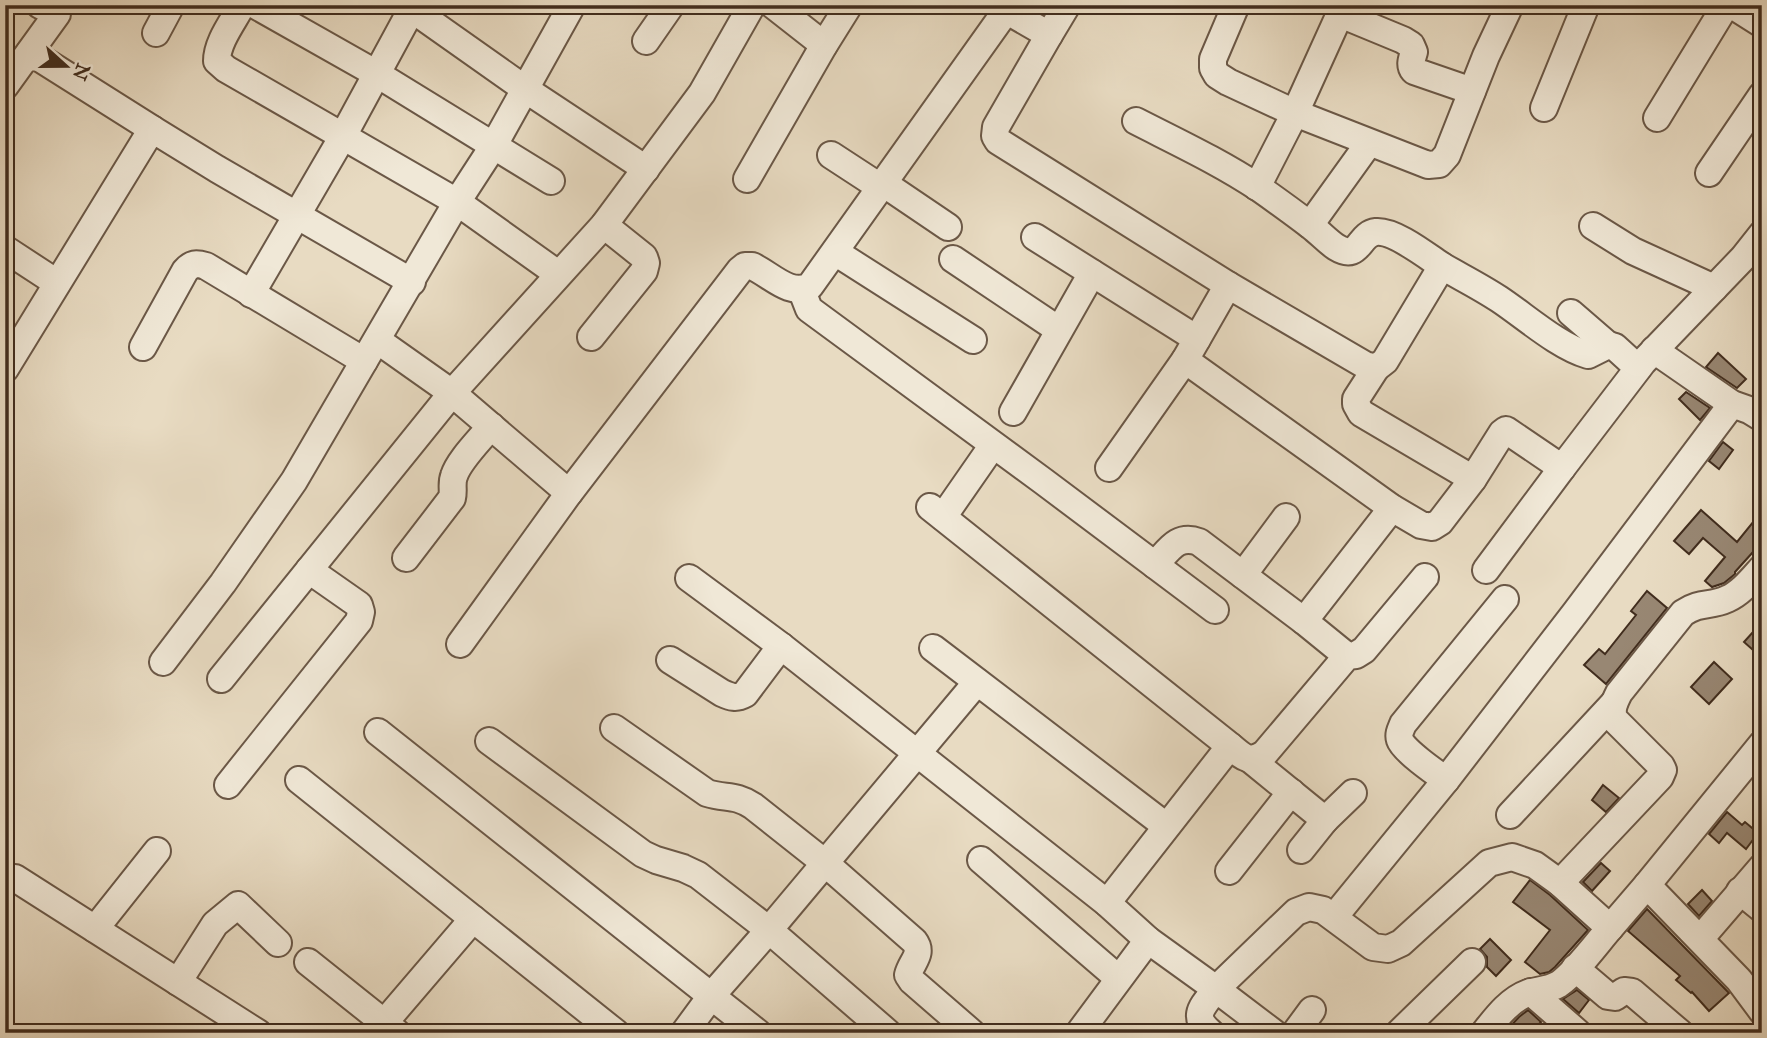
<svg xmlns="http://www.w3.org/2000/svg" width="1767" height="1038" viewBox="0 0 1767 1038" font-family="'IM FELL Great Primer',serif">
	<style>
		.building { fill: #988773; stroke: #412d1e; stroke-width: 2 }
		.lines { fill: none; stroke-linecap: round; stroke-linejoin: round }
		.minor-casing { stroke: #6b5847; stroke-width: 30 }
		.minor { stroke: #f0e8d7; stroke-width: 26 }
	</style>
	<rect width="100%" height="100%" fill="#e8dbc2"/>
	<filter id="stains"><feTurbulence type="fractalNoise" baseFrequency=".00286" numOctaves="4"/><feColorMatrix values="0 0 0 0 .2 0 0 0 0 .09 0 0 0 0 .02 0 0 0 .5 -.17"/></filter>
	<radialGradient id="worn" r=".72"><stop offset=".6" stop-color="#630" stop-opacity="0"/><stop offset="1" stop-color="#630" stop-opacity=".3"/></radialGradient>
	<g class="building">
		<polygon points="1718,353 1746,379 1737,388 1706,367"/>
		<polygon points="1686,392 1710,408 1700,420 1679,399"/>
		<polygon points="1723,442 1733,450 1719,469 1709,461"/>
		<polygon points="1701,510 1737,542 1762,511 1762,542 1735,572 1735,574 1724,583 1712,587 1705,581 1725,557 1703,538 1689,554 1674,541"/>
		<polygon points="1647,591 1667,608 1606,684 1584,665 1599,649 1605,654 1636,615 1631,611"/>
		<polygon points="1762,622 1762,658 1744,642"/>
		<polygon points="1714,662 1732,679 1709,704 1691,687"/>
		<polygon points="1603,785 1619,798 1606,812 1592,800"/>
		<polygon points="1727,812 1742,825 1745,822 1758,833 1746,849 1727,833 1719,843 1709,834"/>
		<polygon points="1601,863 1610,871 1592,891 1583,882"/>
		<polygon points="1530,880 1550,895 1588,930 1555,967 1549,972 1540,974 1525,962 1550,930 1513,902"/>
		<polygon points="1702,890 1712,901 1699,916 1688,904"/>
		<polygon points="1647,909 1729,993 1709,1011 1692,992 1691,993 1676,980 1680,976 1628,931"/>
		<polygon points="1490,939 1511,960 1496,976 1487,967 1487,957 1480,949"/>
		<polygon points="1577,990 1589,1000 1579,1013 1563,999"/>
		<polygon points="1528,1010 1541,1022 1531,1033 1504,1033 1519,1017"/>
	</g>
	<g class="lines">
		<defs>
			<g id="minor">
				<path d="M242,5c-9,17 -25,37 -25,56l9,8 231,133 101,72"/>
				<polyline points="255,5 377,74 551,181"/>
				<polyline points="406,5 525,89 646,169"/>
				<polyline points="773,5 824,45"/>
				<polyline points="997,5 1049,35 1067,5"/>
				<polyline points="1236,5 1213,59 1213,68 1217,75 1228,82 1295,113 1257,187"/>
				<polyline points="1344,5 1295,113 1428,165 1439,164 1447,155 1486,56 1510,5"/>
				<polyline points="1732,5 1762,24"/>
				<path d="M1340,14l63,26 8,5 3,7c-2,7 -5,13 0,19l58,20"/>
				<polyline points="156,33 171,5"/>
				<polyline points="1049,35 996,127 995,136 998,141 1228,285"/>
				<polyline points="646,41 671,5"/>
				<polyline points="30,52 152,129"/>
				<polyline points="5,86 57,14 40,5"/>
				<polyline points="1544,108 1586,5"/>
				<polyline points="1657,118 1726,5"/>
				<path d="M1136,121c41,21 84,41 123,67 17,12 35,25 52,38 8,6 16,15 25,21 24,15 22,-13 40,-15 18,-2 51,24 66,34l-57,95 -9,7 -11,-3 -137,-80 -43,75 207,148 29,17 11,2 8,-5 33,-43 29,-46 4,-3 56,38 81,-106 100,-104 19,-24"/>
				<polyline points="831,155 880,187"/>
				<polyline points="1709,173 1762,95"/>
				<polyline points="747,179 824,45 849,5"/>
				<polyline points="883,183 948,227"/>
				<polyline points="1310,225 1369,143"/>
				<polyline points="1593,226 1633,251 1714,288"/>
				<polyline points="1035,237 1197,339"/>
				<polyline points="5,249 57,283"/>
				<polyline points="835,252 973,340"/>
				<polyline points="953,259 1059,330"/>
				<path d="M1442,266c19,11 39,21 57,33 27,18 59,47 89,56l20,-10 7,2 23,21"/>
				<polyline points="802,291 809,309 1043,481 1215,610"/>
				<polyline points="251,294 343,136 414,5"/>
				<polyline points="1571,313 1608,345"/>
				<polyline points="591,337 644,271 646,263 644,257 604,225"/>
				<polyline points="377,340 452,393 569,493"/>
				<path d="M143,347l42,-76c7,-8 11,-8 21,-5l158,95"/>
				<polyline points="1654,350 1732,404 1749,410 1762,418"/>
				<polyline points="1376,368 1356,399 1356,404 1361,413 1473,479"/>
				<polyline points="5,369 152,129 217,169 412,282"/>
				<polyline points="1013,412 1092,273"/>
				<polyline points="1109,468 1185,360"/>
				<path d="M930,507l300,239c13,11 19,18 35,7l82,-97 9,-1 8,-5 61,-73"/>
				<polyline points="943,517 993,445"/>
				<path d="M406,558l46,-60c2,-8 -1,-14 2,-22 5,-16 26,-36 37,-50"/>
				<path d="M1155,565c14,-15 22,-31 44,-23l105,79"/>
				<polyline points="1486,570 1562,468"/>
				<polyline points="1243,575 1286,517"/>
				<polyline points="689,578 781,646 1107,903 1148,940 1216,989 1296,912 1309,907 1323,910 1373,947 1388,949 1401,943 1489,863 1512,857 1535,865 1560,883 1610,928 1647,885 1739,980 1762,1011"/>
				<path d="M460,644l109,-151 171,-223 5,-4h7c18,8 38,31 58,20l196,-275"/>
				<polyline points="933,648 1166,826"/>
				<polyline points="1347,656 1304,621 1392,508"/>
				<path d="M670,660l52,33c9,4 14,6 23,1l36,-48"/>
				<polyline points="163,662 223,583 294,481 457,202 494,145 572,5"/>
				<polyline points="221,679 452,393 604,225 702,93 752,5"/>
				<path d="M614,728l93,65c19,6 28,1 46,13l72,57 89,78c10,13 -3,21 -6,34l4,6 60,52"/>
				<polyline points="378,732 758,1033"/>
				<polyline points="489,741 643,854 656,860 683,868 698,875 769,930 888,1033"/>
				<polyline points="1250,759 1325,820"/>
				<polyline points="299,780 616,1033"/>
				<path d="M1446,780c-10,-7 -43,-30 -46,-40 -2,-6 1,-11 3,-16l102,-125"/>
				<polyline points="228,785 359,621 361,612 359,605 309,570"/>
				<polyline points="1510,815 1614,703"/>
				<polyline points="1301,850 1325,820 1353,793"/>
				<polyline points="981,860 1118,978"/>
				<polyline points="1229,871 1291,792"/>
				<polyline points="15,878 258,1033"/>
				<path d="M1560,883l100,-106 3,-7 -2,-4 -47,-47c-3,-10 0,-16 5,-26l64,-80c18,-12 27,-6 44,-14 14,-6 25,-20 35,-31"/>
				<polyline points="1647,885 1762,744"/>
				<polyline points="1740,891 1762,909"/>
				<polyline points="1107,903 1230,746"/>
				<polyline points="1334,917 1446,780 1575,613 1732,404"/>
				<polyline points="95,929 157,851"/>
				<polyline points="1700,939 1762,867"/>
				<polyline points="308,962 397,1033"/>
				<polyline points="1575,968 1608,996 1615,997 1624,991 1632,992 1680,1033"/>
				<polyline points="178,982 215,924 238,905 278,943"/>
				<polyline points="1531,992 1578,1033"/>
				<polyline points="384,1023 473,919"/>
				<polyline points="684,1033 712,995 769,930 977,682"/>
				<polyline points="1079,1033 1148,940"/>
				<path d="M1211,1033c-21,-17 -8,-27 5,-44l58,44"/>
				<polyline points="1295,1033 1312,1010"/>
				<polyline points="1399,1033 1472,962"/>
				<path d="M1484,1033c12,-15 25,-33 44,-40 10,-3 21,-3 31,-9 15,-10 38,-41 51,-56"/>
			</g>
		</defs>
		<use href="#minor" class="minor-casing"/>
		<use href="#minor" class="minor"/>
	</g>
	<rect width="1767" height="1038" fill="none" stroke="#e8dbc2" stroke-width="28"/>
	<rect x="7" y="7" width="1753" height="1024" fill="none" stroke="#412d1e" stroke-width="3.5"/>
	<rect x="14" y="14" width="1739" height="1010" fill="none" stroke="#412d1e" stroke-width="2"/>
	<g transform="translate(66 66) rotate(111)" stroke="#f0e8d7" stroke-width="5" paint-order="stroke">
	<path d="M0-5L12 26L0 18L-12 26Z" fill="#412d1e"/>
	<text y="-10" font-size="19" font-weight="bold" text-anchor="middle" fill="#412d1e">N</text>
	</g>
	<rect width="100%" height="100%" filter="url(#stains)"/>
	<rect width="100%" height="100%" fill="url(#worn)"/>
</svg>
